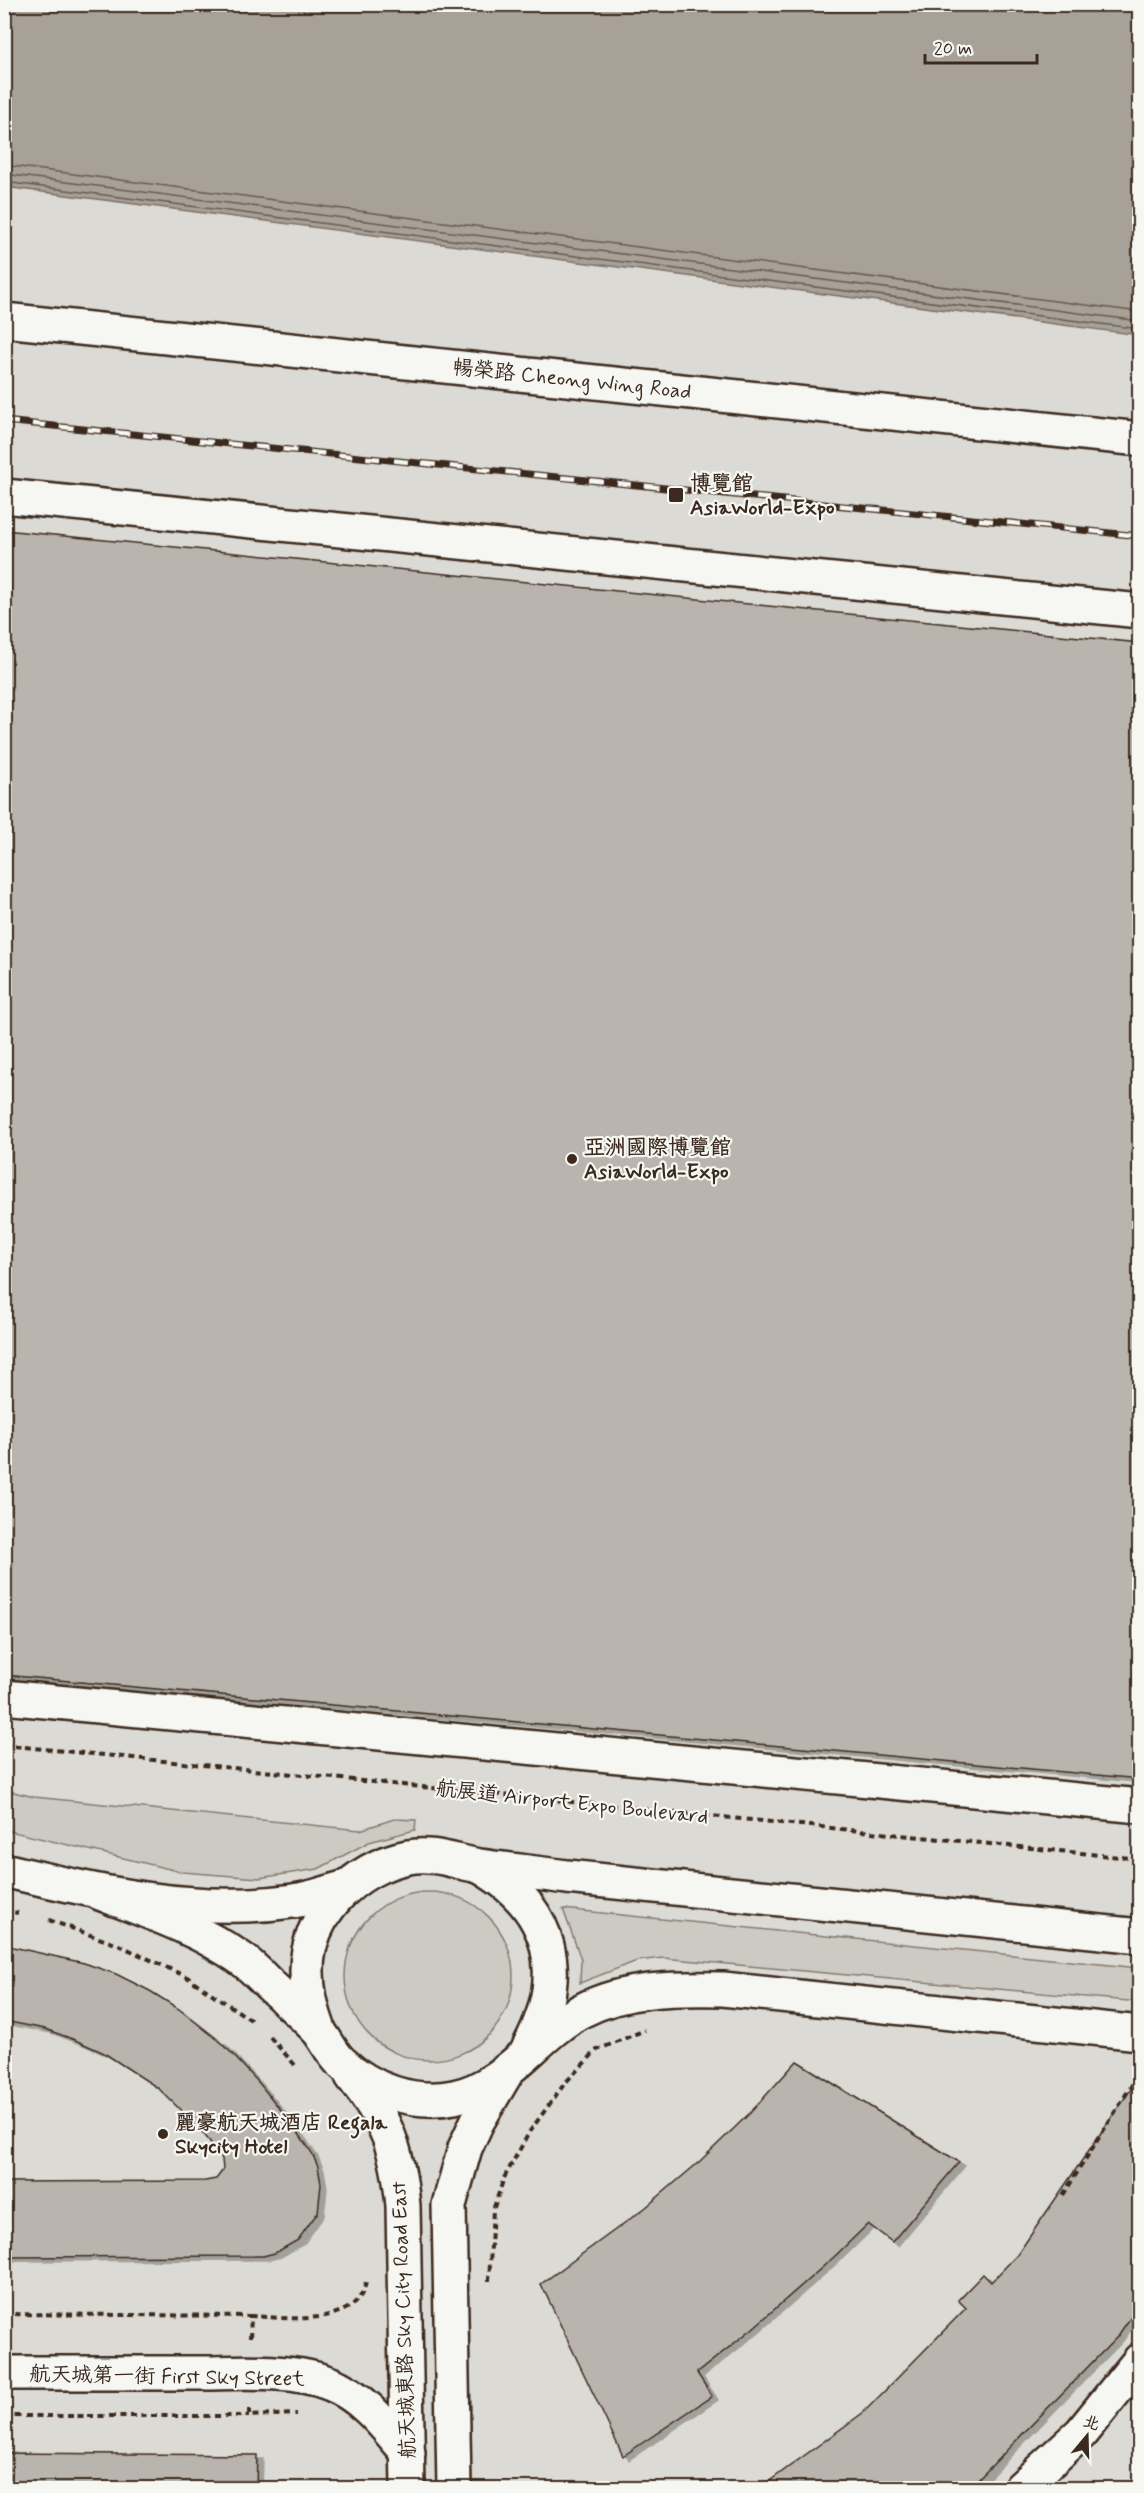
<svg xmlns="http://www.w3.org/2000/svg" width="1144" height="2493" viewBox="0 0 1144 2493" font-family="Mynerve,'LXGW WenKai TC',sans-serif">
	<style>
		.built { fill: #dcdad4 }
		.green { fill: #cdcac4; stroke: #847a71; stroke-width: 1.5 }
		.water { fill: #a8a198; stroke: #7c7167; stroke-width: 1.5 }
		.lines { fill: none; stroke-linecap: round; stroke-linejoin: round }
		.shore { stroke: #675a4f; stroke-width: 1.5 }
		.building { fill: #bab4ae; stroke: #3b2a1e; stroke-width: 1.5; filter: url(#shadow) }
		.minor-casing { stroke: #3b2a1e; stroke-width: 38 }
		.path { stroke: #3b2a1e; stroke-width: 4; stroke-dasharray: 6 4.5; stroke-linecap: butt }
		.minor { stroke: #f6f6f2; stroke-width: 33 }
		.rail-casing { stroke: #3b2a1e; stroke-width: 7 }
		.rail { stroke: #f6f6f2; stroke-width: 4.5; stroke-dasharray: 14; stroke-linecap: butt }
		.poi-dot { fill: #3b2a1e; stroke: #f6f6f2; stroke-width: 2 }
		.labels { text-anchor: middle; stroke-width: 4.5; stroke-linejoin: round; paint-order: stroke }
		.street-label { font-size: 21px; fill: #3b2a1e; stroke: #f6f6f2 }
		.poi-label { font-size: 21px; font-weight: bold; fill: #3b2a1e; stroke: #f6f6f2; text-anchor: start }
	</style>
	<defs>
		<filter id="shadow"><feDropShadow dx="6" dy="4" stdDeviation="0" flood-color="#0004"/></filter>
	</defs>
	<rect width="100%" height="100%" fill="#ebeae5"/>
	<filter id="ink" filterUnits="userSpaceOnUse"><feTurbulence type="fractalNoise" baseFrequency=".0167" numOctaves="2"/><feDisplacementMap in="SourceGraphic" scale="12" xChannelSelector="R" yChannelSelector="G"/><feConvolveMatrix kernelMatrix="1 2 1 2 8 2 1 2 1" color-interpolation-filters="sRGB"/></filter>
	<g filter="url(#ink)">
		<polygon class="built" points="4,187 1139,335 1139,2488 5,2488"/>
		<g class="green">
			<polygon points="5,1790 34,1797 360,1830 394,1819 416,1820 415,1830 369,1842 318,1869 259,1878 182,1872 5,1830"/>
			<circle cx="429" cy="1976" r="84"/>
			<polygon points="563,1909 1139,1968 1139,2002 663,1958 637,1961 580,1983 581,1959"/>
		</g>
		<polygon class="water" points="5,4 1139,5 1139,335 5,187"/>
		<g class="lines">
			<g class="shore">
				<polyline points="4,165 1140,312"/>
				<polyline points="4,174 1140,321"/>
				<polyline points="4,182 1140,329"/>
			</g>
		</g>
		<g class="building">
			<polygon points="4,530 1140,643 1140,1779 4,1675"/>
			<polygon points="4,1945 84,1963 116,1974 150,1991 179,2009 222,2043 259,2083 293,2125 312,2153 318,2167 321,2184 318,2212 298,2240 275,2253 263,2256 4,2257 4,2182 205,2181 216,2179 223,2170 222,2159 219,2153 198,2127 158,2088 104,2053 75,2040 45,2029 4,2021"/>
			<polygon points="797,2061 959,2162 892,2242 868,2224 834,2257 752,2329 697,2373 712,2396 623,2456 541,2284 645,2208 699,2162 750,2113"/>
			<polygon points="1133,2086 1140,2087 1140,2304 1117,2337 970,2488 760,2488 864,2412 966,2308 958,2300 983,2274 991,2282 1017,2255"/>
			<polygon points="4,2453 257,2455 256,2488 4,2488"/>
		</g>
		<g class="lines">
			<defs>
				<g id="minor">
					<polyline points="4,320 1140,439"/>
					<polyline points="4,496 1140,611"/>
					<polyline points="4,1697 1140,1806"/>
					<path d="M481,1867c73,42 87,108 48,180"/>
					<path d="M4,1870c94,23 193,45 289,31 18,-2 36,-9 53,-14"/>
					<path d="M100,1893c48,19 97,35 140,65 11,7 21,18 30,27 16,15 32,29 47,44 9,10 14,24 24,33 30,28 71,43 113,35 53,-11 81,-61 127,-86 43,-23 93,-23 142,-22l417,44"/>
					<path d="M319,2030c-7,-19 -12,-37 -12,-58 -1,-56 47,-105 101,-115 25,-5 47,5 72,9 29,4 58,7 87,11l573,59"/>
					<path d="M352,2076c35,43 46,75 51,130l5,282"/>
					<path d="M4,2373c64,0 128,0 192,0 41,0 97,-5 135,11 33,13 55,43 77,69"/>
					<polyline points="454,2488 449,2205 465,2148 477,2122 506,2073"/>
					<polyline points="1021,2488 1081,2433 1140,2360"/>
				</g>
			</defs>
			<use href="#minor" class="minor-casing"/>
			<g class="path">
				<polyline points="4,1745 1140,1859"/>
				<polyline points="4,1910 18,1913"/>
				<polyline points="49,1920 121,1946 187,1977 251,2020"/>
				<polyline points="270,2037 295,2065"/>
				<polyline points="1063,2195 1140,2072"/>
				<polyline points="489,2281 493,2210 504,2178 530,2131 565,2083 597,2050 645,2030"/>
				<polyline points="4,2314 251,2316"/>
				<path d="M250,2338l1,-22c35,2 106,12 115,-34"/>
				<polyline points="249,2409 249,2416 297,2414"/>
				<polyline points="4,2416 249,2416"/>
			</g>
			<use href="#minor" class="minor"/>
			<defs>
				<polyline id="rail" points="4,421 1140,536"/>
			</defs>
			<use href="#rail" class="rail-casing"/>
			<use href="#rail" class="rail"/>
		</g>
	</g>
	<g class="poi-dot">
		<rect x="668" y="487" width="16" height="16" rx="3"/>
		<circle cx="572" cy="1159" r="6"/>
		<circle cx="163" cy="2134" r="6"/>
	</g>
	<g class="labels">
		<g class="street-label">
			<text transform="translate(572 379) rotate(6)" y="7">暢榮路 Cheong Wing Road</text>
			<text transform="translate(572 1802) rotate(6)" y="7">航展道 Airport Expo Boulevard</text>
			<text transform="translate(403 2320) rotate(-92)" y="7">航天城東路 Sky City Road East</text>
			<text transform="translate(167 2376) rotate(1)" y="7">航天城第一街 First Sky Street</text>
		</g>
		<g class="poi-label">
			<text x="690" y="490">博覽館<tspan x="690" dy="24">AsiaWorld-Expo</tspan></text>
			<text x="584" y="1154">亞洲國際博覽館<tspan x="584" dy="24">AsiaWorld-Expo</tspan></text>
			<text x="175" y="2129">麗豪航天城酒店 Regala<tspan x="175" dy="24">Skycity Hotel</tspan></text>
		</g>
	</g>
	<rect width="1144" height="2493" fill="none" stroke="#f6f6f2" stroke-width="24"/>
	<rect x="12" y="12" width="1120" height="2469" fill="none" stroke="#3b2a1e" stroke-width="2" filter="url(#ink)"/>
	<g transform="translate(1087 2436) rotate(19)" stroke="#f6f6f2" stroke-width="4.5" paint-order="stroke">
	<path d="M0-4.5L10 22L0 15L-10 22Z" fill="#3b2a1e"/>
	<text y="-9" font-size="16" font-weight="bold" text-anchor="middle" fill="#3b2a1e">北</text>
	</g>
	<path d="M925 54v9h112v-9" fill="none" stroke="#3b2a1e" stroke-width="3"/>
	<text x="934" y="54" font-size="18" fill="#3b2a1e" stroke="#f6f6f2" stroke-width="4.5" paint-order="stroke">20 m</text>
</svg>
